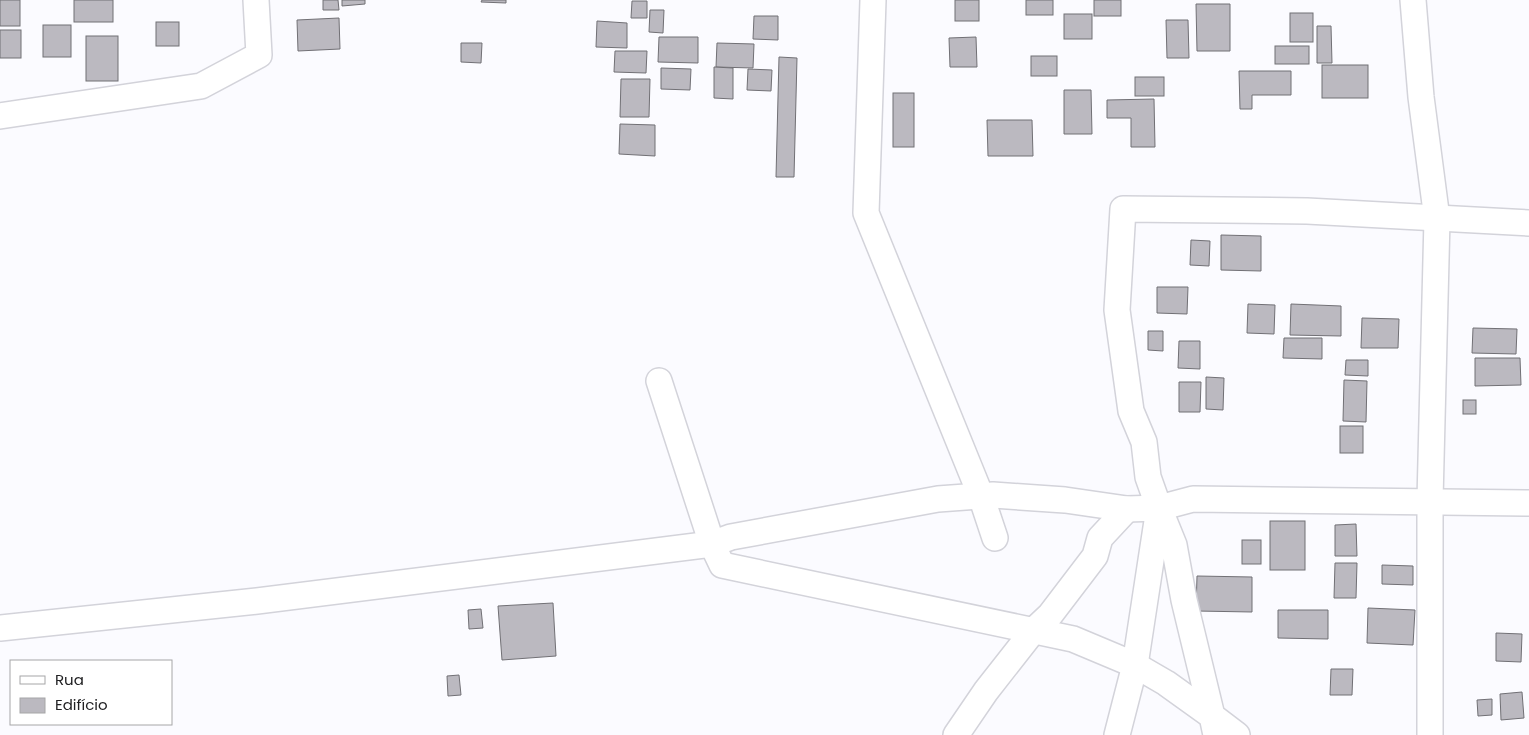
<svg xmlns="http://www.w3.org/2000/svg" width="1529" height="735" viewBox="0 0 1529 735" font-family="Poppins,sans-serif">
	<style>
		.building { fill: #bbb9c0; stroke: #717075 }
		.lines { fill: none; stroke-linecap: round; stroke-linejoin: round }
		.minor-casing { stroke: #d3d3da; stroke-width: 28 }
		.minor { stroke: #fff; stroke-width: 25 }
	</style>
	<rect width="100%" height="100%" fill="#fbfbff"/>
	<g class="building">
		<rect x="0" y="0" width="20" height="26"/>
		<rect x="74" y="0" width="39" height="22"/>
		<polygon points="323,0 338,0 339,10 323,10"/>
		<polygon points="342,0 365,0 365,4 342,6"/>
		<polygon points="482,0 506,0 506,3 481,2"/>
		<rect x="955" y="0" width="24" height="21"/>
		<rect x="1026" y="0" width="27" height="15"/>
		<rect x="1094" y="0" width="27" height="16"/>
		<polygon points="632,1 647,1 647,18 631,18"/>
		<polygon points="1196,4 1230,4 1230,51 1197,51"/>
		<polygon points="650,10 664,10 663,33 649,32"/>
		<rect x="1290" y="13" width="23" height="29"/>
		<rect x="1064" y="14" width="28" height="25"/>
		<polygon points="754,16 778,16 778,40 753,39"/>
		<polygon points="339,18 340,49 298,51 297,20"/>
		<polygon points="1166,20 1188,20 1189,58 1167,58"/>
		<polygon points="597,21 627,23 627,48 596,47"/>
		<rect x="156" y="22" width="23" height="24"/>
		<rect x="43" y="25" width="28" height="32"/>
		<polygon points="1317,26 1331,26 1332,63 1317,63"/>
		<rect x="0" y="30" width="21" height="28"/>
		<rect x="86" y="36" width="32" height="45"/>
		<polygon points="659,37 698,37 698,63 658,62"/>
		<polygon points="976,37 977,67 950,67 949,38"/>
		<polygon points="461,43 482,43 481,63 461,62"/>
		<polygon points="717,43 754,44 753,68 716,67"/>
		<rect x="1275" y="46" width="34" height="18"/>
		<polygon points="615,51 647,51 646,73 614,72"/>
		<rect x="1031" y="56" width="26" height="20"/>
		<polygon points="779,57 797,58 794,177 776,177"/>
		<rect x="1322" y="65" width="46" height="33"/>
		<polygon points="714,67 733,68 733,99 714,98"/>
		<polygon points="661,68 691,69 690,90 661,89"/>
		<polygon points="748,69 772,70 771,91 747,90"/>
		<polygon points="1239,71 1291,71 1291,95 1252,95 1252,109 1240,109"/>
		<rect x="1135" y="77" width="29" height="19"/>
		<polygon points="621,79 650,79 649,117 620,117"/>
		<polygon points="1064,90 1091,90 1092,134 1064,134"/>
		<rect x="893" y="93" width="21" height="54"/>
		<polygon points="1154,99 1155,147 1131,147 1131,118 1107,118 1107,100"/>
		<polygon points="987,120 1032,120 1033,156 988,156"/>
		<polygon points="620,124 655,125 655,156 619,154"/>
		<polygon points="1221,235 1261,236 1261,271 1221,270"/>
		<polygon points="1191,240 1210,241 1209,266 1190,265"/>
		<polygon points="1157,287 1188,287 1187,314 1157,313"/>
		<polygon points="1248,304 1275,305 1274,334 1247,333"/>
		<polygon points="1291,304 1341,306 1341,336 1290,335"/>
		<polygon points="1362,318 1399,319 1398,348 1361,348"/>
		<polygon points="1473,328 1517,329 1516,354 1472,353"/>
		<polygon points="1148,331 1163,331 1163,351 1148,350"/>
		<polygon points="1284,338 1322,338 1322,359 1283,358"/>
		<polygon points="1179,341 1200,341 1200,369 1178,368"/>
		<polygon points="1475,358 1520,358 1521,385 1475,386"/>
		<polygon points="1346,360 1368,360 1368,376 1345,375"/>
		<polygon points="1206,377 1224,378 1223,410 1206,409"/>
		<polygon points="1344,380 1367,381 1366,422 1343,421"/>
		<polygon points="1179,382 1201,382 1200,412 1179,412"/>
		<rect x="1463" y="400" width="13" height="14"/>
		<rect x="1340" y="426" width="23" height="27"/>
		<rect x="1270" y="521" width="35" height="49"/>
		<polygon points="1356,524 1357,556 1335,556 1335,525"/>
		<rect x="1242" y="540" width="19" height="24"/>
		<polygon points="1335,563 1357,563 1356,598 1334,598"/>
		<polygon points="1382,565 1413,566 1413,585 1382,584"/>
		<polygon points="1197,576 1252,577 1252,612 1196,611"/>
		<polygon points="553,603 556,656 502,660 498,606"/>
		<polygon points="1368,608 1415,610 1413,645 1367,643"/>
		<polygon points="481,609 483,628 469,629 468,610"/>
		<polygon points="1278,610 1328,610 1328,639 1278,638"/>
		<polygon points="1496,633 1522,634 1521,662 1496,661"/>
		<polygon points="1331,669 1353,669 1352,695 1330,695"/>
		<polygon points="459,675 461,695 448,696 447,676"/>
		<polygon points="1522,692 1524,718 1501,720 1500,694"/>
		<polygon points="1492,699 1492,715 1478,716 1477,700"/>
	</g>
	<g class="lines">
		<defs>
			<g id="minor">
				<polyline points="873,0 866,213 981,496 995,538"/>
				<polyline points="1413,0 1421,97 1437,219 1430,500 1430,735"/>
				<polyline points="0,116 201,86 259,55 256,0"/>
				<polyline points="659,381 712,544 722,565 1073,639 1135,665 1166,683 1212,716 1216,735"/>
				<polyline points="1159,508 1174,545 1184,600 1212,716 1237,735"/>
				<polyline points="0,628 257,601 712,544 731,537 938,499 993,495 1065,500 1127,509 1159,508 1193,499 1529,503"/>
				<polyline points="956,735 986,691 1033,631 1050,615 1095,556 1100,538 1127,509"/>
				<polyline points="1117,735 1135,665 1159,508 1148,477 1144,442 1131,411 1117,310 1123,209 1307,211 1529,223"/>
			</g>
		</defs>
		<use href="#minor" class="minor-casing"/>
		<use href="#minor" class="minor"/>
	</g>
	<rect x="10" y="660" width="162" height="65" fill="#ffffff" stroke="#a6a6a7"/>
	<rect x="20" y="676" width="25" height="8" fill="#ffffff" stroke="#a6a6a7"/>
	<text x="55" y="685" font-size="15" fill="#212123">Rua</text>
	<rect x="20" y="698" width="25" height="15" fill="#bbb9c0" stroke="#a6a6a7"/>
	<text x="55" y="710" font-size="15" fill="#212123">Edifício</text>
</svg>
